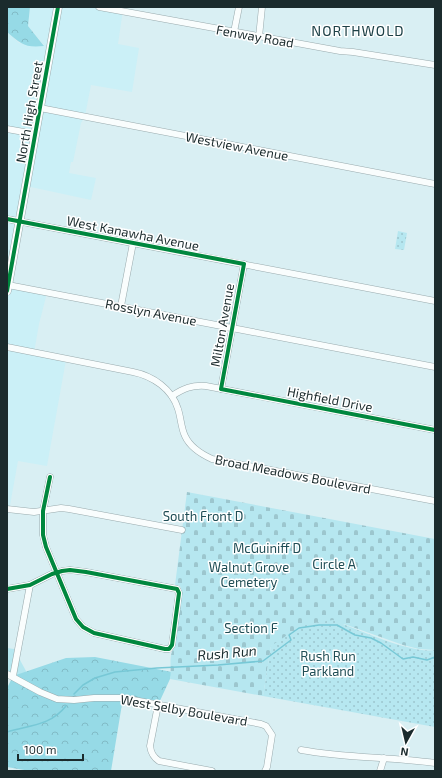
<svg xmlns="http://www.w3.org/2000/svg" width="442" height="778" viewBox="0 0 442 778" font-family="'Exo 2',sans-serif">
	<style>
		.built { fill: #cbf0f7 }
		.grass { fill: #b6e7f0 }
		.forest { fill: url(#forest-crowns) }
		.cemetery { fill: url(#cemetery-stones) }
		.park { fill: url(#park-dots) }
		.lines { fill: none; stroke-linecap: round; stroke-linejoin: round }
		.stream { stroke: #77c8d6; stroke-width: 1.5 }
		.minor-casing { stroke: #99aaad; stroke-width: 7 }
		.major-casing { stroke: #99aaad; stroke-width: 9 }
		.minor { stroke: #f9fdfd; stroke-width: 6 }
		.major { stroke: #f9fdfd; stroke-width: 8 }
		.cycleway-casing { stroke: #fff; stroke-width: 6 }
		.cycleway { stroke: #00873e; stroke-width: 4 }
		.labels { text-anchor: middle; stroke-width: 3; stroke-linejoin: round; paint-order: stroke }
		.street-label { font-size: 13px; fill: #1b2b2d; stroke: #fff }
		.park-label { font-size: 13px; fill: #1f4d55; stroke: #fff }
		.neighbourhood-label { font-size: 14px; letter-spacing: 1px; fill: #1d4147; stroke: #fff }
		.water-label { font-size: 14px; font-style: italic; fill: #192d30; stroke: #fff }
	</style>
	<defs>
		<pattern id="forest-crowns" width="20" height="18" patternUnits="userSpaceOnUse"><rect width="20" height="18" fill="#96dae6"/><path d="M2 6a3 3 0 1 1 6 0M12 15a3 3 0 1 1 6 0" fill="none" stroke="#81bbc6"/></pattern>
		<pattern id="cemetery-stones" width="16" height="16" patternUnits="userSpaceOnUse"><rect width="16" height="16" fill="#b6e7f0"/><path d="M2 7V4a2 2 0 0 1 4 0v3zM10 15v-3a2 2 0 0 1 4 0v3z" fill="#9cc6ce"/></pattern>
		<pattern id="park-dots" width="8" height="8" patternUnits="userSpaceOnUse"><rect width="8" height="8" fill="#b6e7f0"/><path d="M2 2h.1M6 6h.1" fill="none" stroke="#9cc6ce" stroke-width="1.8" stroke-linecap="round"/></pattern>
	</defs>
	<rect width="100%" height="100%" fill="#d9eff3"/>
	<polygon class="built" points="30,7 105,7 123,10 118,44 139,48 132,92 91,85 85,116 81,123 73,162 71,162 69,173 96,178 91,200 26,186 8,285 47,293 39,324 34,353 66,360 47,466 18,461 7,522 7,32 19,43 44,45 28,26"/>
	<polygon class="grass" points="7,648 14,649 26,671 24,678 7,671"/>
	<g class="forest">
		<path d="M7,7h23l-2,19 16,20c-19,2 -23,-2 -37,-14z"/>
		<polygon points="95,657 172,672 170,679 158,705 123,698 111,771 30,771 7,767 7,688 13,676 66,658"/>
	</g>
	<path class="cemetery" d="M187,492l248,47v111l-16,-1 -16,-4 -59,-21 -73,22 -8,50 -93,-17c2,-10 -2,-23 4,-31l8,-57 -2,-5 -5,-1z"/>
	<g class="park">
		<polygon points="398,231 407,233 404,250 395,249"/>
		<path d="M333,620c24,9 77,34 102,30v77l-172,-31 8,-50 31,-21z"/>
	</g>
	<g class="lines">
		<g class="stream">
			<polyline points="74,694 83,685 95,678 115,672 157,668 218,665 263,661 291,640 289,635 299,628 319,625 337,625 355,635 371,638 381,643 403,659 413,657 427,660 435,657"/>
			<path d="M7,732c23,-7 43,-6 59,-26"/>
		</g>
		<defs>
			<g id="minor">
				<polyline points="99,7 340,51 353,52 435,65"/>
				<polyline points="234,32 239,7"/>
				<polyline points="259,37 262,7"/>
				<polyline points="40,108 435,184"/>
				<polyline points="7,129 35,134"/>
				<polyline points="7,219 435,301"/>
				<polyline points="8,285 435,367"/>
				<polyline points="121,306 133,243"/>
				<path d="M7,347l126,25c20,4 39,17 45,37 3,9 3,19 7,27 5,11 16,18 27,23l223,42"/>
				<polyline points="221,389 244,264"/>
				<path d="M172,396c12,-8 20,-11 34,-10l229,44"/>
				<polyline points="7,509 34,512 61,508 69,509 182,530"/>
				<polyline points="7,589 30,585 52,574 62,571 70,570 86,572 177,589 179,593 172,645 169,649 165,649 94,633 83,627 76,619 46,547 43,535 43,511 50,477"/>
				<polyline points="7,674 40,692 57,699 74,700 94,698 123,698 261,724 266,726 272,735 267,767 265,771"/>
				<polyline points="13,676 30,585"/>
				<path d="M158,705l-8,41c1,7 3,11 9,15l53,10"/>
				<path d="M301,750c44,8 89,7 134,13"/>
				<polyline points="380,771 384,758"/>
			</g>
			<polyline id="major" points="7,291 58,7"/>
		</defs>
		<use href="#minor" class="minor-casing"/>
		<use href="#major" class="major-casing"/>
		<use href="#minor" class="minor"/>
		<use href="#major" class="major"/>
		<defs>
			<g id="cycleway">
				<polyline points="7,219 244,264 221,389 435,430"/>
				<polyline points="7,291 58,7"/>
				<polyline points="7,589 30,585 52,574 62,571 70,570 86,572 177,589 179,593 172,645 169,649 165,649 94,633 83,627 76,619 46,547 43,535 43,511 50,477"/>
			</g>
		</defs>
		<use href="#cycleway" class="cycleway-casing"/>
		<use href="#cycleway" class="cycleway"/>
	</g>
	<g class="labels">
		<g class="street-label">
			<text transform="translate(255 36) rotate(10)" y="5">Fenway Road</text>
			<text transform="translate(29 112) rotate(-80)" y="5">North High Street</text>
			<text transform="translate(237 146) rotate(11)" y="5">Westview Avenue</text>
			<text transform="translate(133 233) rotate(11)" y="5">West Kanawha Avenue</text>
			<text transform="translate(151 312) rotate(11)" y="5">Rosslyn Avenue</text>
			<text transform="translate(222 325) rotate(-80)" y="5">Milton Avenue</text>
			<text transform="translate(330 399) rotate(11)" y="5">Highfield Drive</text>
			<text transform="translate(293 474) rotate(11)" y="5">Broad Meadows Boulevard</text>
			<text transform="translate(184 710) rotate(10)" y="5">West Selby Boulevard</text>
		</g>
		<g class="park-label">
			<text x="203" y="521">South Front D</text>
			<text x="267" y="553">McGuiniff D</text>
			<text x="334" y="569">Circle A</text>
			<text x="249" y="572">Walnut Grove<tspan x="249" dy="15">Cemetery</tspan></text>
			<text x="251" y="633">Section F</text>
			<text x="328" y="661">Rush Run<tspan x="328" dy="15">Parkland</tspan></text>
		</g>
		<g class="neighbourhood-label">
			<text x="358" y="36">NORTHWOLD</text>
		</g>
		<g class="water-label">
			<text transform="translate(227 653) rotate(-5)" y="5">Rush Run</text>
		</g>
	</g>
	<rect width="442" height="778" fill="none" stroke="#1b2b2d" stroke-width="16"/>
	<g transform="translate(406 742) rotate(188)" stroke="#ffffff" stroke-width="3" paint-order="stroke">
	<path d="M0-3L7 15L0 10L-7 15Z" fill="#1b2b2d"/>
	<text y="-6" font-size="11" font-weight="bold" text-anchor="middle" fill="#1b2b2d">N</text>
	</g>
	<path d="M18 754v6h65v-6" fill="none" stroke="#1b2b2d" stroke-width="2"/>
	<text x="24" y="754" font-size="12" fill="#1b2b2d" stroke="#ffffff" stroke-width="3" paint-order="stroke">100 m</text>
</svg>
